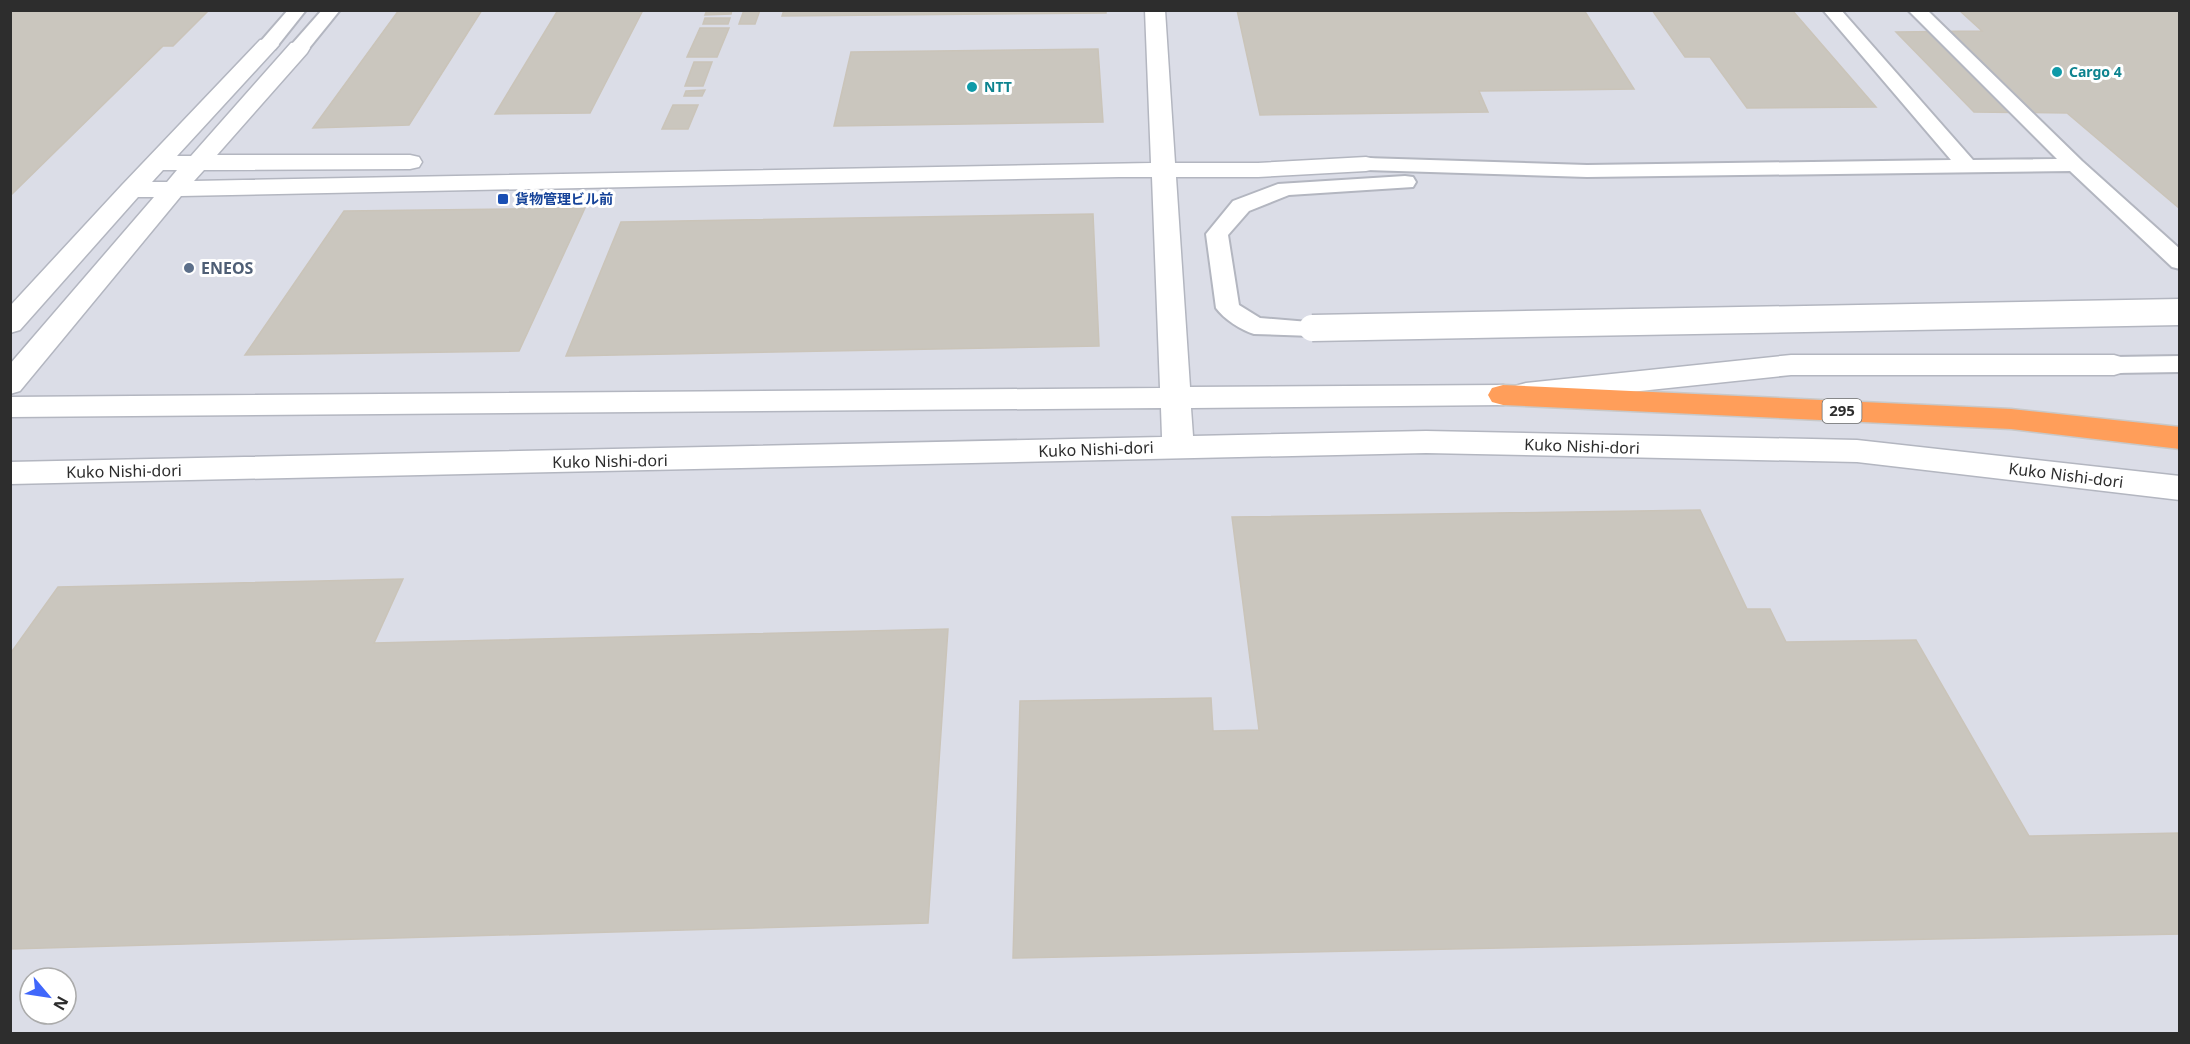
<svg xmlns="http://www.w3.org/2000/svg" width="2190" height="1044" viewBox="0 0 2190 1044" font-family="'Noto Sans','Noto Sans JP',sans-serif">
	<style>
		.airport { fill: #dbdde7; fill-rule: evenodd }
		.building { fill: #cac6be; stroke: #cac4b9; stroke-width: 1.5 }
		.lines { fill: none; stroke-linecap: round; stroke-linejoin: round }
		.lane-casing { stroke: #b3b6c0; stroke-width: 4 }
		.street-casing { stroke: #b3b6c0; stroke-width: 3 }
		.secondary-casing { stroke: #b3b6c0; stroke-width: 3 }
		.highway-casing { stroke: #c8c8c8; stroke-width: 3 }
		.lane { fill: #fff; fill-rule: evenodd }
		.street { fill: #fff; fill-rule: evenodd }
		.secondary { fill: #fff; fill-rule: evenodd }
		.highway { fill: #ff9e5a; fill-rule: evenodd }
		.lane-bridge-casing { stroke: #b3b6c0; stroke-width: 29; stroke-linecap: butt }
		.lane-bridge { stroke: #fff; stroke-width: 26 }
		.culture-dot { fill: #0f9aa8; stroke: #fff; stroke-width: 2 }
		.transit-dot { fill: #1a4fb4; stroke: #fff; stroke-width: 2 }
		.service-dot { fill: #5c6f8a; stroke: #fff; stroke-width: 2 }
		.labels { text-anchor: middle; stroke-width: 6; stroke-linejoin: round; paint-order: stroke }
		.far-culture-label { font-size: 14px; font-weight: bold; fill: #0d838f; stroke: #fff; text-anchor: start }
		.far-transit-label { font-size: 14px; font-weight: bold; fill: #164399; stroke: #fff; text-anchor: start }
		.shield { fill: #fff; stroke: #6c6c6c; stroke-width: 1.5 }
		.shield-label { font-size: 15px; font-weight: bold; fill: #2d2d2d }
		.service-label { font-size: 16px; font-weight: bold; fill: #4e5e75; stroke: #fff; text-anchor: start }
		.street-label { font-size: 16px; fill: #2d2d2d; stroke: #fff }
	</style>
	<rect width="100%" height="100%" fill="#eee8e0"/>
	<path class="airport" d="M10,11h2169v1022h-2168zM30,978h36v36h-36z"/>
	<g class="building">
		<polygon points="10,10 209,10 173,46 163,46 10,196"/>
		<polygon points="399,10 482,10 409,125 313,128"/>
		<polygon points="558,10 643,10 590,113 495,114"/>
		<polygon points="707,10 732,10 731,14 705,15"/>
		<polygon points="744,10 760,10 755,24 739,24"/>
		<polygon points="784,10 1106,10 1106,13 782,16"/>
		<polygon points="1237,10 1584,10 1634,89 1479,91 1488,112 1260,115"/>
		<polygon points="1652,10 1792,10 1876,107 1747,108 1710,57 1685,57"/>
		<polygon points="1959,10 2180,10 2180,209 2067,113 1974,112 1896,32 1982,31"/>
		<polygon points="705,18 730,18 728,24 703,24"/>
		<polygon points="700,28 729,28 717,57 687,57"/>
		<polygon points="1098,49 1103,122 834,126 851,52"/>
		<polygon points="694,62 712,62 703,86 685,86"/>
		<polygon points="705,90 702,96 684,96 686,91"/>
		<polygon points="673,105 698,105 688,129 662,129"/>
		<polygon points="585,208 519,351 245,355 344,211"/>
		<polygon points="1093,214 1099,346 566,356 621,222"/>
		<polygon points="1700,510 1747,609 1770,609 1786,642 1916,640 2029,836 2180,833 2180,934 1013,958 1020,701 1211,698 1213,731 1259,730 1232,517"/>
		<polygon points="403,579 374,643 948,629 928,923 10,949 10,654 58,587"/>
	</g>
	<g class="lines">
		<defs>
			<g id="lane">
				<polygon points="288,10 306,10 275,49 261,49 259,45 261,41"/>
				<polygon points="322,10 340,10 306,52 292,52 290,48 292,44"/>
				<polygon points="1823,10 1841,10 1973,160 2057,159 1908,10 1927,10 2082,161 2180,249 2180,269 2172,267 2070,171 1587,177 1366,170 1359,168 1356,164 1359,160 1366,158 1587,165 1951,160"/>
				<path d="M1405,176l8,1 3,5 -3,5 -124,8 -40,16 -21,24 11,70 21,13 61,5 3,5 -3,5 -9,3 -58,-2c-13,-4 -30,-15 -38,-26l-10,-74 27,-33 45,-17z"/>
				<polygon points="2180,356 2180,372 2114,373 2105,371 2101,365 2105,359 2114,357"/>
			</g>
			<polygon id="street" points="1791,355 2114,355 2124,358 2129,365 2124,372 2114,375 1791,375 1526,403 1515,400 1511,393 1515,386 1526,383"/>
			<path id="secondary" d="M1145,10h20l10,153h83l108,-6 9,2 3,5 -3,5 -9,2 -108,6h-82l14,210 313,-2 11,3 4,7 -4,7 -11,3 -312,3 2,28 233,-5 431,9 323,36v24l-323,-38 -431,-9 -1416,31v-22l1152,-25 -1,-29 -1151,9v-20l1150,-9 -8,-211h-33l-938,19 -161,195 -10,3v-30l144,-167h-16l-118,133 -10,3v-27l112,-121 138,-145 8,-1 8,1 3,5 -102,111h14l100,-113 8,-1 8,1 3,5 -3,5 -90,102h193l9,2 3,5 -3,5 -9,2 -206,1 -10,11 957,-18zM163,170h14l-10,12h-15z"/>
			<polygon id="highway" points="1503,385 2011,409 2180,427 2180,449 2011,429 1503,405 1492,402 1488,395 1492,388"/>
		</defs>
		<use href="#lane" class="lane-casing"/>
		<use href="#street" class="street-casing"/>
		<use href="#secondary" class="secondary-casing"/>
		<use href="#highway" class="highway-casing"/>
		<use href="#lane" class="lane"/>
		<use href="#street" class="street"/>
		<use href="#secondary" class="secondary"/>
		<use href="#highway" class="highway"/>
		<defs>
			<polyline id="lane-bridge" points="1312,328 2180,312"/>
		</defs>
		<use href="#lane-bridge" class="lane-bridge-casing"/>
		<use href="#lane-bridge" class="lane-bridge"/>
	</g>
	<g class="culture-dot">
		<circle cx="2057" cy="72" r="6"/>
		<circle cx="972" cy="87" r="6"/>
	</g>
	<rect class="transit-dot" x="497" y="193" width="12" height="12" rx="3"/>
	<circle class="service-dot" cx="189" cy="268" r="6"/>
	<g class="labels">
		<g class="far-culture-label">
			<text x="2069" y="77">Cargo 4</text>
			<text x="984" y="92">NTT</text>
		</g>
		<g class="far-transit-label">
			<text x="515" y="204">貨物管理ビル前</text>
		</g>
		<rect class="shield" x="1822.5" y="399" width="39" height="24" rx="4.5"/>
		<g class="shield-label">
			<text x="1842" y="416">295</text>
		</g>
		<g class="service-label">
			<text x="201" y="274">ENEOS</text>
		</g>
		<g class="street-label">
			<text transform="translate(1582 446) rotate(2)" y="6">Kuko Nishi-dori</text>
			<text transform="translate(1096 449) rotate(-2)" y="6">Kuko Nishi-dori</text>
			<text transform="translate(610 461) rotate(-1)" y="6">Kuko Nishi-dori</text>
			<text transform="translate(124 471) rotate(-1)" y="6">Kuko Nishi-dori</text>
			<text transform="translate(2066 475) rotate(7)" y="6">Kuko Nishi-dori</text>
		</g>
	</g>
	<rect width="2190" height="1044" fill="none" stroke="#2d2d2d" stroke-width="24"/>
	<g transform="translate(48 996) rotate(119)"><circle r="28" fill="#ffffff" stroke="#ababab" stroke-width="1.5"/>
	<path d="M0-4.5L10 22L0 15L-10 22Z" fill="#4067fb"/>
	<text y="-9" font-size="16" font-weight="bold" text-anchor="middle" fill="#2d2d2d">N</text>
	</g>
</svg>
